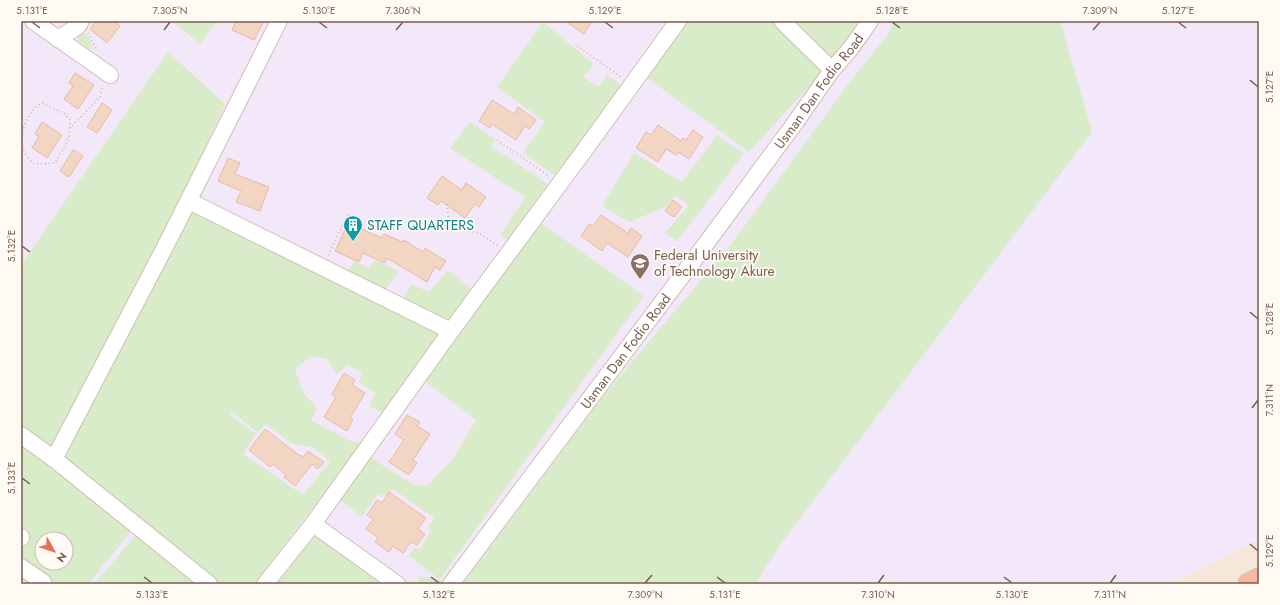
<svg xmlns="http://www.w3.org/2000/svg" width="1280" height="605" viewBox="0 0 1280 605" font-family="Jost,sans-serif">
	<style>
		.residential { fill: #f5e8da }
		.education { fill: #f3e8fa; fill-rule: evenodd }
		.green { fill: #d8ecc9; fill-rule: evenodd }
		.building { fill: #f3d5c3; stroke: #e6bba3 }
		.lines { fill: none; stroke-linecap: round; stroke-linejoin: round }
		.minor-casing { stroke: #d1beb0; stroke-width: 18 }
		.highway-casing { stroke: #dad1cd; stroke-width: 24 }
		.path { stroke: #d9b8a5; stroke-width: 2; stroke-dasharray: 1 3; stroke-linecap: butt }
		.minor { stroke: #fff; stroke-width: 16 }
		.highway { stroke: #f7b7a3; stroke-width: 22 }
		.ticks { fill: none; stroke: #7a5c4d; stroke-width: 1.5 }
		.labels { text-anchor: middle; stroke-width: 3.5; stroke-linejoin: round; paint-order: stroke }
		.street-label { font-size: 14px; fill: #7a5c4d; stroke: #fffaf3 }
		.culture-label { font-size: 14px; fill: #0d838f; stroke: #fffaf3; text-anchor: start }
		.education-label { font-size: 14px; fill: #785e54; stroke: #fffaf3; text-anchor: start }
		.neatline { fill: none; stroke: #7a5c4d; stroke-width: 1.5 }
		.ticks-label { font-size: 10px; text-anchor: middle; fill: #7a5c4d }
	</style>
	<rect width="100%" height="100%" fill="#fdf6ec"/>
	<polygon class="residential" points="1259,539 1259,584 1170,584"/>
	<path class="education" d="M21,21h1238v518l-89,45h-1149zM42,539h24v24h-24z"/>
	<g class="green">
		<polygon points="172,21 217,21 200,44"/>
		<polygon points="686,21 783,21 828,66 749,152 647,78"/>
		<polygon points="795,21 858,21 849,39 833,61"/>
		<polygon points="894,21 1060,21 1092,132 783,541 755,584 463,584 605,394 732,243 849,83 889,33"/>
		<polygon points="543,22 594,64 583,77 598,87 607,75 622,86 558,178 523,153 545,122 497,87"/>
		<polygon points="83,32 87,35 92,46 91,50 77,40 79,34"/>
		<polygon points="168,52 225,104 124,325 55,458 21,432 21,265"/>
		<polygon points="470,122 495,139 491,146 548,184 508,240 500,235 526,196 506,185 450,148"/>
		<polygon points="717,135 744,154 677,241 665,233 689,205 676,196 666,207 629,222 602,206 634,153 682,182"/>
		<path d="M191,211l250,122 -57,81 -15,-8 6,-13 -16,-11 3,-10 -14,-7 -12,9 -9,-15 -15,-3 -17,13 8,23 14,16 -6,12 37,20 14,4 -108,140h-33l-77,-63 -82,-63zM232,412l26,21 8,-9 25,19 22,4 17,15 -27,33 -60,-41 13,-20 -26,-19z"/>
		<polygon points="541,223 644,296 440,579 443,584 417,584 420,580 417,576 439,579 409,556 414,548 421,548 431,531 428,528 434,518 393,489 383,496 378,494 362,517 337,498 369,456 391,471 415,485 427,486 452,460 476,420 423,380"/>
		<polygon points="375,260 399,271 385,290 347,272 355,261 369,268"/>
		<polygon points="448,270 476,293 450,327 404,298 411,284 429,292"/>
		<path d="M21,440l112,89 -45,55h-33l-34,-28zM42,539h24v24h-24z"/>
		<polygon points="312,533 383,584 273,584"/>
		<polygon points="137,534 202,584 94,584"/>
	</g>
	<g class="building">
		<polygon points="96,21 114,21 120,26 107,43 90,29"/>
		<polygon points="236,21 264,21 254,40 232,30"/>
		<polygon points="565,21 592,21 584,34"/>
		<polygon points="75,73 94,85 78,109 64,99 73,86 69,83"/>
		<polygon points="492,100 514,114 518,107 536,120 529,129 525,126 516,140 492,124 490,128 479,121"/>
		<polygon points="102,103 112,110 97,133 87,127"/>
		<polygon points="42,122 62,135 47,158 32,148 39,136 35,134"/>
		<polygon points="658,125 681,141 683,138 686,140 693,130 703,137 689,159 678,152 676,155 666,149 658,162 636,148 646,132 651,135"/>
		<polygon points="73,150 83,156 69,177 60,171"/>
		<polygon points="228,158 240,163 235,174 269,187 260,211 236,202 241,191 218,181"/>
		<polygon points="442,176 462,190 466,183 486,197 479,207 475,204 465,218 441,201 438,205 427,198"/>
		<polygon points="673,200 682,207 674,217 665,211"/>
		<polygon points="601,215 628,233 631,228 642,236 628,257 607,243 602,251 581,236 589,224 593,226"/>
		<polygon points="348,223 382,238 384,234 403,242 404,240 423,252 425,248 446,261 440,270 435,267 427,282 387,258 385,263 363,253 359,262 335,251"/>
		<polygon points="344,373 355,380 352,385 365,393 350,418 353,420 347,431 324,417 336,397 332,394"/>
		<polygon points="407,415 420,422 417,426 430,434 413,460 417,463 409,475 389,462 404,440 395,434"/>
		<polygon points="265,429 300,456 301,455 303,457 308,451 324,462 318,469 312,464 295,486 284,477 286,475 273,464 270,467 249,450"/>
		<polygon points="389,492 426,518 418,529 425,534 417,545 411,542 403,553 393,546 389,552 375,542 378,537 366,529 373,519 367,515 377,500 382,503"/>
	</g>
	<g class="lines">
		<defs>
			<g id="minor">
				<polyline points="33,21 110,75"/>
				<polyline points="782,21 832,70"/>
				<polyline points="58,39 78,26 81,21"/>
				<polyline points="189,201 451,331"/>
				<polyline points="21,435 54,459 209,584"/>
				<polyline points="54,459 165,247 279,21"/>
				<polyline points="313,524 397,584"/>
				<polyline points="21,537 21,538"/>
				<polyline points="21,567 43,582"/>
				<polyline points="265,584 313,524 451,331 581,155 678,21"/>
				<path id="s1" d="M451,584l257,-343 87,-118 37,-53 19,-22 19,-27"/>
			</g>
			<polyline id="highway" points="1249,584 1259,579"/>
		</defs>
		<use href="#minor" class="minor-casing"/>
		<use href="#highway" class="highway-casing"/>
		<g class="path">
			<polyline points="88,33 96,49"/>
			<polyline points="577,46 621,77"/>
			<path d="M70,128v-8l-5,-6 -22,-11c-15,5 -25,32 -20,46 2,6 7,11 11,15l21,-1 11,-19 3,-8 1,-8 30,-31 3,-12"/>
			<polyline points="497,140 549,176"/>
			<polyline points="447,204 449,222 463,230 479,233 498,246"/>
			<polyline points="328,255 349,212"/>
		</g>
		<use href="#minor" class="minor"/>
		<use href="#highway" class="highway"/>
	</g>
	<path class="ticks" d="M32,22l8,6M319,22l8,6M605,22l8,6M892,22l8,6M1178,22l8,6M164,30l6,-8M396,30l7,-8M1093,30l7,-8M1250,80l8,7M22,246l8,6M1250,312l8,7M1252,408l6,-8M22,478l8,6M1250,544l8,7M144,577l8,6M431,577l8,6M717,577l8,6M1004,577l8,6M645,583l7,-8M878,583l6,-8M1110,583l6,-8"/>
	<defs>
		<symbol id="building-pin" viewBox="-11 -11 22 30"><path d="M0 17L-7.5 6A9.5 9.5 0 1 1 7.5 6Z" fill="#0f9aa8" stroke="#fffaf3"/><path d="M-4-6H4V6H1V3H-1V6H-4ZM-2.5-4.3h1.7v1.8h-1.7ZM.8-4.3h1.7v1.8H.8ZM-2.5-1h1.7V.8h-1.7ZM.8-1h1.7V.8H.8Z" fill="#fff"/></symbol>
		<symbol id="university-pin" viewBox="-11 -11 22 30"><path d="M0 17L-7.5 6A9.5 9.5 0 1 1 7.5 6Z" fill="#8d6e63" stroke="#fffaf3"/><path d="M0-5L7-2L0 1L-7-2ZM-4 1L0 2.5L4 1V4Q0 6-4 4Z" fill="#fff"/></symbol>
	</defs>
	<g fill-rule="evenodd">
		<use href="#building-pin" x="342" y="214" width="22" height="30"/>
		<use href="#university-pin" x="629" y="252" width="22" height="30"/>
	</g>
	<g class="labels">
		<g class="street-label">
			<text dy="5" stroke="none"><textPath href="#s1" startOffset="615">Usman Dan Fodio Road</textPath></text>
			<text dy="5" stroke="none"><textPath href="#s1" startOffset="291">Usman Dan Fodio Road</textPath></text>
		</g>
		<g class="culture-label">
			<text x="367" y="230">STAFF QUARTERS</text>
		</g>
		<g class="education-label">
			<text x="654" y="260">Federal University<tspan x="654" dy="16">of Technology Akure</tspan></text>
		</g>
	</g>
	<rect width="1280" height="605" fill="none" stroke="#fffaf3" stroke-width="44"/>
	<g transform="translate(54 551) rotate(129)"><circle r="19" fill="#fffaf3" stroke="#cabbb1"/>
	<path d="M0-3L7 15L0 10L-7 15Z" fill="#e76f51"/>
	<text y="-6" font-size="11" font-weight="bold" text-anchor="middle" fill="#7a5c4d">N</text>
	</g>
	<rect x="22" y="22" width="1236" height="561" class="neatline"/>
	<g class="ticks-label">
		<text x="32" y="14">5.131°E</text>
		<text x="170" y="14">7.305°N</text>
		<text x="319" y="14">5.130°E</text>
		<text x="403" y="14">7.306°N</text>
		<text x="605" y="14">5.129°E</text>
		<text x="892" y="14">5.128°E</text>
		<text x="1100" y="14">7.309°N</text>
		<text x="1178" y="14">5.127°E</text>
		<text transform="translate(1269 87) rotate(-90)" y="4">5.127°E</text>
		<text transform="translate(11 246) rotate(-90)" y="4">5.132°E</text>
		<text transform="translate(1269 319) rotate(-90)" y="4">5.128°E</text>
		<text transform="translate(1269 400) rotate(-90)" y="4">7.311°N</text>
		<text transform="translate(11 478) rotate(-90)" y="4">5.133°E</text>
		<text transform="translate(1269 551) rotate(-90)" y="4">5.129°E</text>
		<text x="152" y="598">5.133°E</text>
		<text x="439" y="598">5.132°E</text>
		<text x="645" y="598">7.309°N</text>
		<text x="725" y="598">5.131°E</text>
		<text x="878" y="598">7.310°N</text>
		<text x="1012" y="598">5.130°E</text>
		<text x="1110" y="598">7.311°N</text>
	</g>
</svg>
